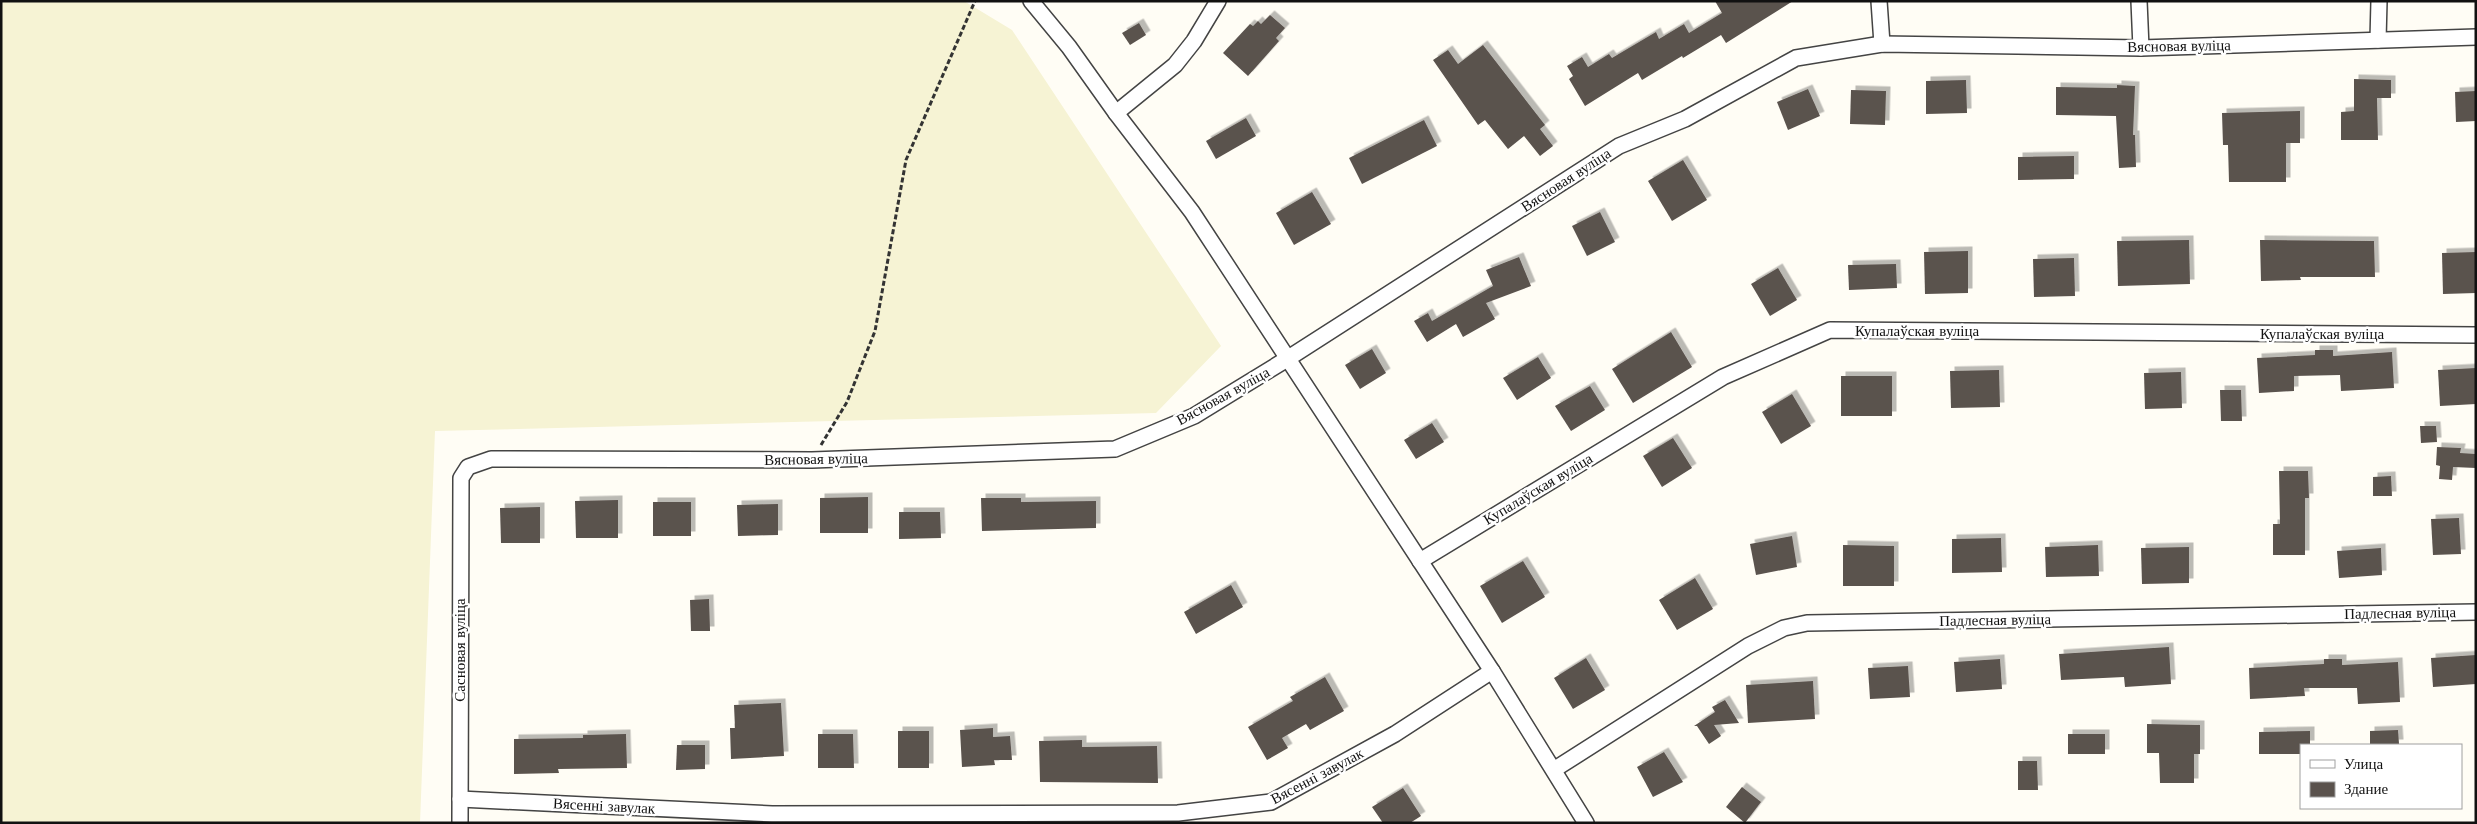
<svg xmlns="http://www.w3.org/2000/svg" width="2477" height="824" viewBox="0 0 2477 824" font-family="'Libre Baskerville',serif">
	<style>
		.farmland { fill: #f6f3d4 }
		.building { fill: #5a524d; filter: url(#shadow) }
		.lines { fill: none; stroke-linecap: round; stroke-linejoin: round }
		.street-casing { stroke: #444; stroke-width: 18 }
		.path { stroke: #333; stroke-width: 3; stroke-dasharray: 5 2.5; stroke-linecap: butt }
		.street { stroke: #fff; stroke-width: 15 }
		.labels { text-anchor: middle; stroke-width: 5; stroke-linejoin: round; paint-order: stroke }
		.street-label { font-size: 15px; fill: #111; stroke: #fff }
	</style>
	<defs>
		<filter id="shadow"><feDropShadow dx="4.5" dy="-4.5" stdDeviation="0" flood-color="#0004"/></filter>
	</defs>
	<rect width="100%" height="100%" fill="#fffdf5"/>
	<polygon class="farmland" points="1,1 964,1 1012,30 1221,346 1156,413 435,431 420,823 1,823"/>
	<g class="building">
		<polygon points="1715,1 1793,1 1726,43 1721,35 1683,58 1682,56 1642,80 1638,73 1585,106 1569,79 1573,76 1567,66 1582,57 1588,67 1609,54 1612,58 1656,32 1659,39 1684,24 1689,33 1722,13"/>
		<polygon points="1270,15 1285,28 1276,38 1279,41 1248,76 1223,53 1250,24 1253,26 1258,21 1261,24"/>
		<polygon points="1139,23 1146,35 1130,45 1122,33"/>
		<polygon points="1483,45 1545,125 1540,129 1553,146 1540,156 1524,136 1508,149 1485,120 1478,125 1433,60 1448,50 1458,64"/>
		<polygon points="2354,79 2391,80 2391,98 2377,98 2378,140 2341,140 2341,112 2354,111"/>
		<polygon points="1966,80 1967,113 1926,114 1926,81"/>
		<polygon points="2117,85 2135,86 2133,135 2135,135 2136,167 2119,168 2116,116 2056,115 2056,87 2117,88"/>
		<polygon points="1808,89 1820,116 1788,130 1777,102"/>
		<polygon points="1851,90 1886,91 1885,125 1850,124"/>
		<polygon points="2476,91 2476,121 2456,122 2455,92"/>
		<polygon points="2300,111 2300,143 2286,143 2286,182 2229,182 2228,145 2223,145 2222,113"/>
		<polygon points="1246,118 1256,136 1216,159 1206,141"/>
		<polygon points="1424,120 1437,146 1362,184 1349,158"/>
		<polygon points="2074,156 2074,179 2018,180 2018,157"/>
		<polygon points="1683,160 1707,200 1672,221 1648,181"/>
		<polygon points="1312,192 1331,224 1294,245 1276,213"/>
		<polygon points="1600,212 1615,242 1587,256 1572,226"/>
		<polygon points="2189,240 2190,284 2118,286 2117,241"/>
		<polygon points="2260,240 2374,241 2375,277 2300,277 2301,280 2261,281"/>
		<polygon points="1968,251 1968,293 1925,294 1924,252"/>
		<polygon points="2476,252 2476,293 2443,294 2442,253"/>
		<polygon points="1519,257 1531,286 1486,303 1495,319 1463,337 1456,324 1427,342 1414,321 1428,313 1432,321 1493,286 1486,270"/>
		<polygon points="2074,258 2075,296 2034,297 2033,259"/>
		<polygon points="1896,264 1897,288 1849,290 1848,265"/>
		<polygon points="1778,268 1797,300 1770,316 1751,284"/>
		<polygon points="1671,332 1692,367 1633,403 1612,369"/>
		<polygon points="1372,349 1386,373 1360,389 1345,365"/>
		<polygon points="2315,350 2333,350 2333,356 2392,352 2394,388 2341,391 2340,375 2294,376 2294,391 2259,393 2257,358 2315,355"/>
		<polygon points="1538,357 1551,378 1517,400 1503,378"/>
		<polygon points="2476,368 2476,404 2440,406 2438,370"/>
		<polygon points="1999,370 2000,407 1951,408 1950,371"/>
		<polygon points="2181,372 2182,408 2145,409 2144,373"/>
		<rect x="1841" y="376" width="51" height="40"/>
		<polygon points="1590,386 1605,410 1571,431 1555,406"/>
		<polygon points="2220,390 2241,390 2242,421 2221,421"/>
		<polygon points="1792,394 1811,426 1781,444 1762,412"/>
		<polygon points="1432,423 1444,442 1416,459 1404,440"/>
		<polygon points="2420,426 2436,426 2437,442 2421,443"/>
		<polygon points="1673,438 1692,468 1662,487 1643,456"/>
		<polygon points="2437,447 2461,448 2460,453 2476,454 2476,468 2453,467 2452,480 2439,479 2440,466 2436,465"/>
		<polygon points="2279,471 2308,471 2309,498 2305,498 2305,555 2273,555 2273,524 2280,524"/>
		<polygon points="2391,476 2392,496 2373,496 2373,477"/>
		<polygon points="868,497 868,533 820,533 820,498"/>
		<polygon points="981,498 1021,498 1021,502 1096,501 1096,528 982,531"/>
		<polygon points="618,500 618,538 576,538 575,501"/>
		<rect x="653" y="502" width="38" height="34"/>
		<polygon points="778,504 778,535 738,536 737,505"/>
		<polygon points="540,507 540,543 501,543 500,508"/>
		<polygon points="899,512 940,512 941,538 899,539"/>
		<polygon points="2459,518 2461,554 2433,555 2431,519"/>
		<polygon points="1792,536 1797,567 1756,575 1750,544"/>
		<polygon points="2001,538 2002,572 1952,573 1952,539"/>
		<polygon points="1843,545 1894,546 1894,586 1843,586"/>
		<polygon points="2098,545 2099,576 2046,577 2045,547"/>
		<polygon points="2189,547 2189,583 2142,584 2141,548"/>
		<polygon points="2381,548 2382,575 2339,578 2337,551"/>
		<polygon points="1523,561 1545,597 1502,623 1480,586"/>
		<polygon points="1695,578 1713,609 1677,630 1659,600"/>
		<polygon points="1231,585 1243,607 1196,634 1184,612"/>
		<polygon points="709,599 710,631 691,631 690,600"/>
		<polygon points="2169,647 2171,684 2125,687 2124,677 2061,680 2059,654"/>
		<polygon points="2476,655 2476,684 2433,687 2431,658"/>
		<polygon points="1586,658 1605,690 1573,709 1554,678"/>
		<polygon points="2000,659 2002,689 1956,692 1954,662"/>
		<polygon points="2324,659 2342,659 2342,665 2398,662 2400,702 2358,704 2357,688 2304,688 2305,696 2250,699 2249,668 2324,664"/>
		<polygon points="1908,666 1910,697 1870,699 1868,668"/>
		<polygon points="1325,677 1344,711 1310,730 1306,724 1282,738 1288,748 1267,760 1248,727 1293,701 1290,697"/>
		<polygon points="1813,681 1815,719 1748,723 1746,685"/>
		<polygon points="1725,700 1739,723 1714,725 1721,736 1709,744 1697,726 1694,726 1715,712 1712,707"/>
		<polygon points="781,703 784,756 731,759 730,728 735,728 734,705"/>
		<polygon points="2147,724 2200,725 2200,754 2194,754 2194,783 2160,783 2159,753 2147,753"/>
		<polygon points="993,728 993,737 1010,736 1012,760 994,760 995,765 962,767 960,730"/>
		<polygon points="2398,730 2399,744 2370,745 2370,731"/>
		<rect x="898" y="731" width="31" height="37"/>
		<polygon points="2310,731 2310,745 2301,745 2301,754 2259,754 2259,732"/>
		<polygon points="626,734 627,768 558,769 559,773 514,774 514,739 583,738 583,735"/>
		<polygon points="818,734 853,734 854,768 818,768"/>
		<rect x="2068" y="734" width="37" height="20"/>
		<polygon points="1082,740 1082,747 1157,746 1158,783 1040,782 1039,741"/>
		<polygon points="677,745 705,745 705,769 676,770"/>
		<polygon points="1664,752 1683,782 1653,797 1637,767"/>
		<polygon points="2018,761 2037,761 2038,790 2018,790"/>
		<polygon points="1742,787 1761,802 1745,823 1726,807"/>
		<polygon points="1403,788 1421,816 1410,823 1383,823 1372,807"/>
	</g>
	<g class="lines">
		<defs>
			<g id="street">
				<polyline points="1031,1 1069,47 1116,113 1192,212 1492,671 1586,823"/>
				<polyline points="1879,1 1882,44"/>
				<polyline points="2139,1 2141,48"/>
				<polyline points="2378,40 2379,1"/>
				<polyline points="1116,113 1175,65 1194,41 1218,1"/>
				<polyline points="1420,561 1723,377 1830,330 2476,335"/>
				<polyline points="1555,769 1748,646 1784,628 1807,623 2476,612"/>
				<polyline points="460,799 772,814 1178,813 1271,802 1395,734 1492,671"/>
				<polyline points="460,823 461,478 468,467 491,459 812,460 1115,449 1194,416 1287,359 1619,146 1685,119 1796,58 1882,44 2141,48 2476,37"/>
			</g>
		</defs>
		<use href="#street" class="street-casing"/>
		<polyline class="path" points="821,445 847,402 875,331 906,160 975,1"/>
		<use href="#street" class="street"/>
	</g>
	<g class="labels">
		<g class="street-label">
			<text transform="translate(2179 46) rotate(-1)" y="5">Вясновая вуліца</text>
			<text transform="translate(1566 180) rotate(-33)" y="5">Вясновая вуліца</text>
			<text x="1917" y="336">Купалаўская вуліца</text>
			<text x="2322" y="339">Купалаўская вуліца</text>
			<text transform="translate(1223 396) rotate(-29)" y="5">Вясновая вуліца</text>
			<text transform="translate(816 459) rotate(-1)" y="5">Вясновая вуліца</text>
			<text transform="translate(1538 489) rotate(-31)" y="5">Купалаўская вуліца</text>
			<text transform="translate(2400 613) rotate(-1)" y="5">Падлесная вуліца</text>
			<text transform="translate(1995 620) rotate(-1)" y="5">Падлесная вуліца</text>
			<text transform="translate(460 650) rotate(-90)" y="5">Сасновая вуліца</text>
			<text transform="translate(1317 776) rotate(-28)" y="5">Вясенні завулак</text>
			<text transform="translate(604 806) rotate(3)" y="5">Вясенні завулак</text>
		</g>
	</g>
	<rect width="2477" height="824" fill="none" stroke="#111111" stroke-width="5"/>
	<rect x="2300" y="744" width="162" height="65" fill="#ffffff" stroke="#a0a0a0"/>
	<rect x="2310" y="760" width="25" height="8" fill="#ffffff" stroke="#a0a0a0"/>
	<text x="2344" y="769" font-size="15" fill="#111111">Улица</text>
	<rect x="2310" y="782" width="25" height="15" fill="#5a524d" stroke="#a0a0a0"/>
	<text x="2344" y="794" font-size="15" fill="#111111">Здание</text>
</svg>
